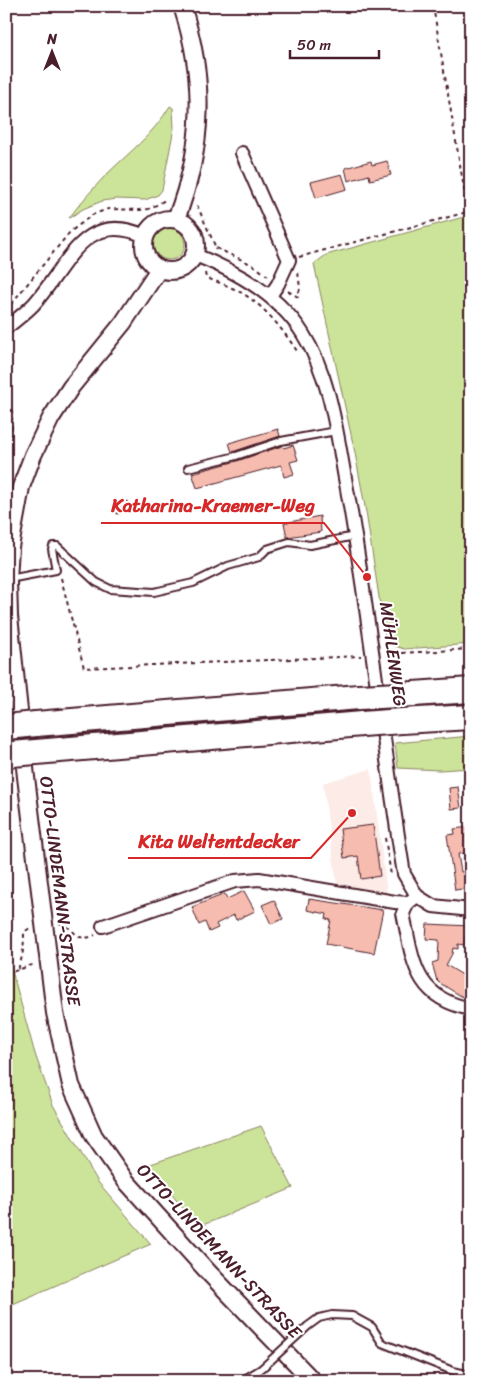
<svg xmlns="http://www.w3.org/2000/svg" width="477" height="1387" viewBox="0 0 477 1387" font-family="Sriracha,sans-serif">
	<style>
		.built { fill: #fcebe7 }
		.green { fill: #cce499; stroke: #8b8262 }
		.building { fill: #f6bcaf; stroke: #4a1f2b }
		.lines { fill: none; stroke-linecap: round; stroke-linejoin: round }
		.service-casing { stroke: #4a1f2b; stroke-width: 10 }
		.minor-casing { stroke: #4a1f2b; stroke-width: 16 }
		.tertiary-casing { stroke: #4a1f2b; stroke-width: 20 }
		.motorway-casing { stroke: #4a1f2b; stroke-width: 28 }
		.path { stroke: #4a1f2b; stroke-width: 2; stroke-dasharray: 4 4; stroke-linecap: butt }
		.service { stroke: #fff; stroke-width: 6 }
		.minor { stroke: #fff; stroke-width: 12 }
		.tertiary { stroke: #fff; stroke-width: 16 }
		.motorway { stroke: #fff; stroke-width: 24 }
		.service-bridge-casing { stroke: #4a1f2b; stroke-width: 10; stroke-linecap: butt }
		.motorway-bridge-casing { stroke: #4a1f2b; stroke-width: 28; stroke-linecap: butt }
		.service-bridge { stroke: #fff; stroke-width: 6 }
		.motorway-bridge { stroke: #fff; stroke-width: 24 }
		.labels { text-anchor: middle; stroke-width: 4; stroke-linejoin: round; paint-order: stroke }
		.street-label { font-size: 18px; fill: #4a1f2b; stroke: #fff }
		.leader { fill: none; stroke: #d62828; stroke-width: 2 }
		.callout-dot { fill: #d62828; stroke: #fff; stroke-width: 2 }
		.callout-label { font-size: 19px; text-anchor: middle; font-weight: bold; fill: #d62828; stroke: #fff; stroke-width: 4; stroke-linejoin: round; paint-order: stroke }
	</style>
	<rect width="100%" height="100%" fill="#fff"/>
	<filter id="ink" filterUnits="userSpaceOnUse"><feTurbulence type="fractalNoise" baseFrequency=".02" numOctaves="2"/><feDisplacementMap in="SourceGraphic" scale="10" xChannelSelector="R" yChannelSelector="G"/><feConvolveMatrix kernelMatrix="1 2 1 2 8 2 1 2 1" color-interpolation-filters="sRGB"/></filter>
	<g filter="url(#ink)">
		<polygon class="built" points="371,769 387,893 337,884 331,844 323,783"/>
		<g class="green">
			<path d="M170,106l3,2 1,20 -12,62 -4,5 -13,5 -29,-1 -14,2 -19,8 -14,9c11,-15 23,-28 35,-41 23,-23 49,-42 66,-71z"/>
			<polygon points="471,215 471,644 404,649 386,643 366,512 355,453 314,264 326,255"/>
			<circle cx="169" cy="244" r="16"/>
			<polygon points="471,736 471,768 440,770 398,768 395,743"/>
			<polygon points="9,960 35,1054 53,1105 98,1182 151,1244 6,1307 6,961"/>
			<polygon points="261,1126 293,1188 198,1227 148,1165"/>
		</g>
		<g class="building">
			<polygon points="371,161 372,165 387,161 391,175 370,180 369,175 348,181 345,168"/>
			<polygon points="342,174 347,189 316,198 311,182"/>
			<polygon points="278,429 280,436 232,452 229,443"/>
			<polygon points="293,445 298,460 290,462 294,474 284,477 281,465 197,488 192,473 237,461 282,446 284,448"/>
			<polygon points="127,501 130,510 117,514 114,505"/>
			<polygon points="320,516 321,532 287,537 284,523"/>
			<polygon points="458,787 461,808 451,809 449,788"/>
			<polygon points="373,825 380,876 361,879 358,856 344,858 340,829"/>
			<polygon points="469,827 471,852 458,854 461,872 468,871 470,888 455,890 447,835 455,834 454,829"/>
			<polygon points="244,891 255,911 236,920 234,915 216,924 218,928 209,932 205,922 199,925 192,907 225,894 227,899"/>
			<polygon points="309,899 383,910 374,953 326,944 331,920 326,919 327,914 307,910"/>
			<polygon points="274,900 283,919 271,924 262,905"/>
			<polygon points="427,924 471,926 471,937 465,937 464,945 458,944 458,949 453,948 452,954 446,965 471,980 471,998 461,996 438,982 437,979 437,981 432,963 438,961 439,940 426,939"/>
		</g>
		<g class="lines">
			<defs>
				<g id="service">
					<polyline points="188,468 236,456 281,441 336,431"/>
					<polyline points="9,579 56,570 52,549 53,546 57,546 96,582 110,589 154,592 193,583 228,566 259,557 267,549 289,542 310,545 355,536"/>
					<polyline points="308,1326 319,1318 332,1315 352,1316 372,1327 382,1343 453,1371 471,1375"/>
					<polyline points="241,1381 261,1369 270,1361"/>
				</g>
				<g id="minor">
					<polyline points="242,153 289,260 278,284 270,296"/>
					<path d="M195,255c41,16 84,40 108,79 29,46 34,103 44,155 23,128 36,257 57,385l13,22 16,10 38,4"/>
					<path d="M6,328c9,-7 19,-15 27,-23 34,-37 50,-97 112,-69"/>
					<path d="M408,903l-5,10c10,48 11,85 68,96"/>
					<polyline points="103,926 235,881 259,879 395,902 408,903 417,896"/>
				</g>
				<g id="tertiary">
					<circle cx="170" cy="245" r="26"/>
					<path d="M176,219c28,-72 30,-140 6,-213"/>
					<polyline points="159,269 123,323 71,387 51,418 33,455 21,487 10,547 8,580 9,616 26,777 55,1013 71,1085 94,1136 125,1180 210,1274 313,1381"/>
				</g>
				<g id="motorway">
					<polyline points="399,695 471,690"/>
					<polyline points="402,721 471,717"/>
					<polyline points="36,724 359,697"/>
					<polyline points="36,752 362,724"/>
				</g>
			</defs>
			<use href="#service" class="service-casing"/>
			<use href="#minor" class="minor-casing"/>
			<use href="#tertiary" class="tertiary-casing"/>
			<use href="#motorway" class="motorway-casing"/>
			<g class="path">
				<polyline points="433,6 468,212"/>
				<polyline points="197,205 216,248 215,250"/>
				<polyline points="216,248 253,265 268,276"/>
				<polyline points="299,257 471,211"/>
				<path d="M205,273l1,5c9,3 18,6 26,10 28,12 49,39 65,63"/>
				<polyline points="288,291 298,297 300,288 298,272"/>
				<polyline points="6,310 70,232 92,215 108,209 139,210 149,209 167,199"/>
				<path d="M6,378c7,32 9,46 0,78"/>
				<polyline points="61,578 84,668 361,656"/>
				<polyline points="386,654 471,649"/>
				<polyline points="385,838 391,875"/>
				<path d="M59,923c16,3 16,22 36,12"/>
				<path d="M18,969c5,-12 6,-23 6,-37l6,-4"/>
				<polyline points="6,974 35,964"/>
				<polyline points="266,1376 271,1381"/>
			</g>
			<use href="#service" class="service"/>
			<use href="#minor" class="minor"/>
			<use href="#tertiary" class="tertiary"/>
			<use href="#motorway" class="motorway"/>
			<defs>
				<polyline id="service-bridge" points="270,1361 308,1326"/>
				<g id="motorway-bridge">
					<polyline points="359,697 399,695"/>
					<polyline points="362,724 402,721"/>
					<polyline points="6,727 36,724"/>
					<polyline points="12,754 36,752"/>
				</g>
			</defs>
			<use href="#service-bridge" class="service-bridge-casing"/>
			<use href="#motorway-bridge" class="motorway-bridge-casing"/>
			<use href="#service-bridge" class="service-bridge"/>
			<use href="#motorway-bridge" class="motorway-bridge"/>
		</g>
	</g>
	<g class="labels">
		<g class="street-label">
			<text transform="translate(393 654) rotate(82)" y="6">MÜHLENWEG</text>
			<text transform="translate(60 891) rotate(83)" y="6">OTTO-LINDEMANN-STRASSE</text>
			<text transform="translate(219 1251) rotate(47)" y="6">OTTO-LINDEMANN-STRASSE</text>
		</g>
	</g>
	<path class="leader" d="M367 577L324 523H101M352 813L311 858H128"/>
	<g class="callout-dot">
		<circle cx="367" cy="577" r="5"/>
		<circle cx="352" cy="813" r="5"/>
	</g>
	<g class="callout-label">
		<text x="213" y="512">Katharina-Kraemer-Weg</text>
		<text x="219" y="848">Kita Weltentdecker</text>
	</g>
	<rect width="477" height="1387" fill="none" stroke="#fff" stroke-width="25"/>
	<rect x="12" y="12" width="452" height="1362" fill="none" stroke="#4a1f2b" stroke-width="2" filter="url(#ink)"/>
	<g transform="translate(52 52)" stroke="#ffffff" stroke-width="4" paint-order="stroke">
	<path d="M0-4L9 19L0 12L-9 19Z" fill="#4a1f2b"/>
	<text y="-8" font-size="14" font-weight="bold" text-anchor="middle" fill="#4a1f2b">N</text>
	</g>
	<path d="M290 50v8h89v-8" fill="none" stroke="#4a1f2b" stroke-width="2.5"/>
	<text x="297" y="50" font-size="15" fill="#4a1f2b" stroke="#ffffff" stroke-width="4" paint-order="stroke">50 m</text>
</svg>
